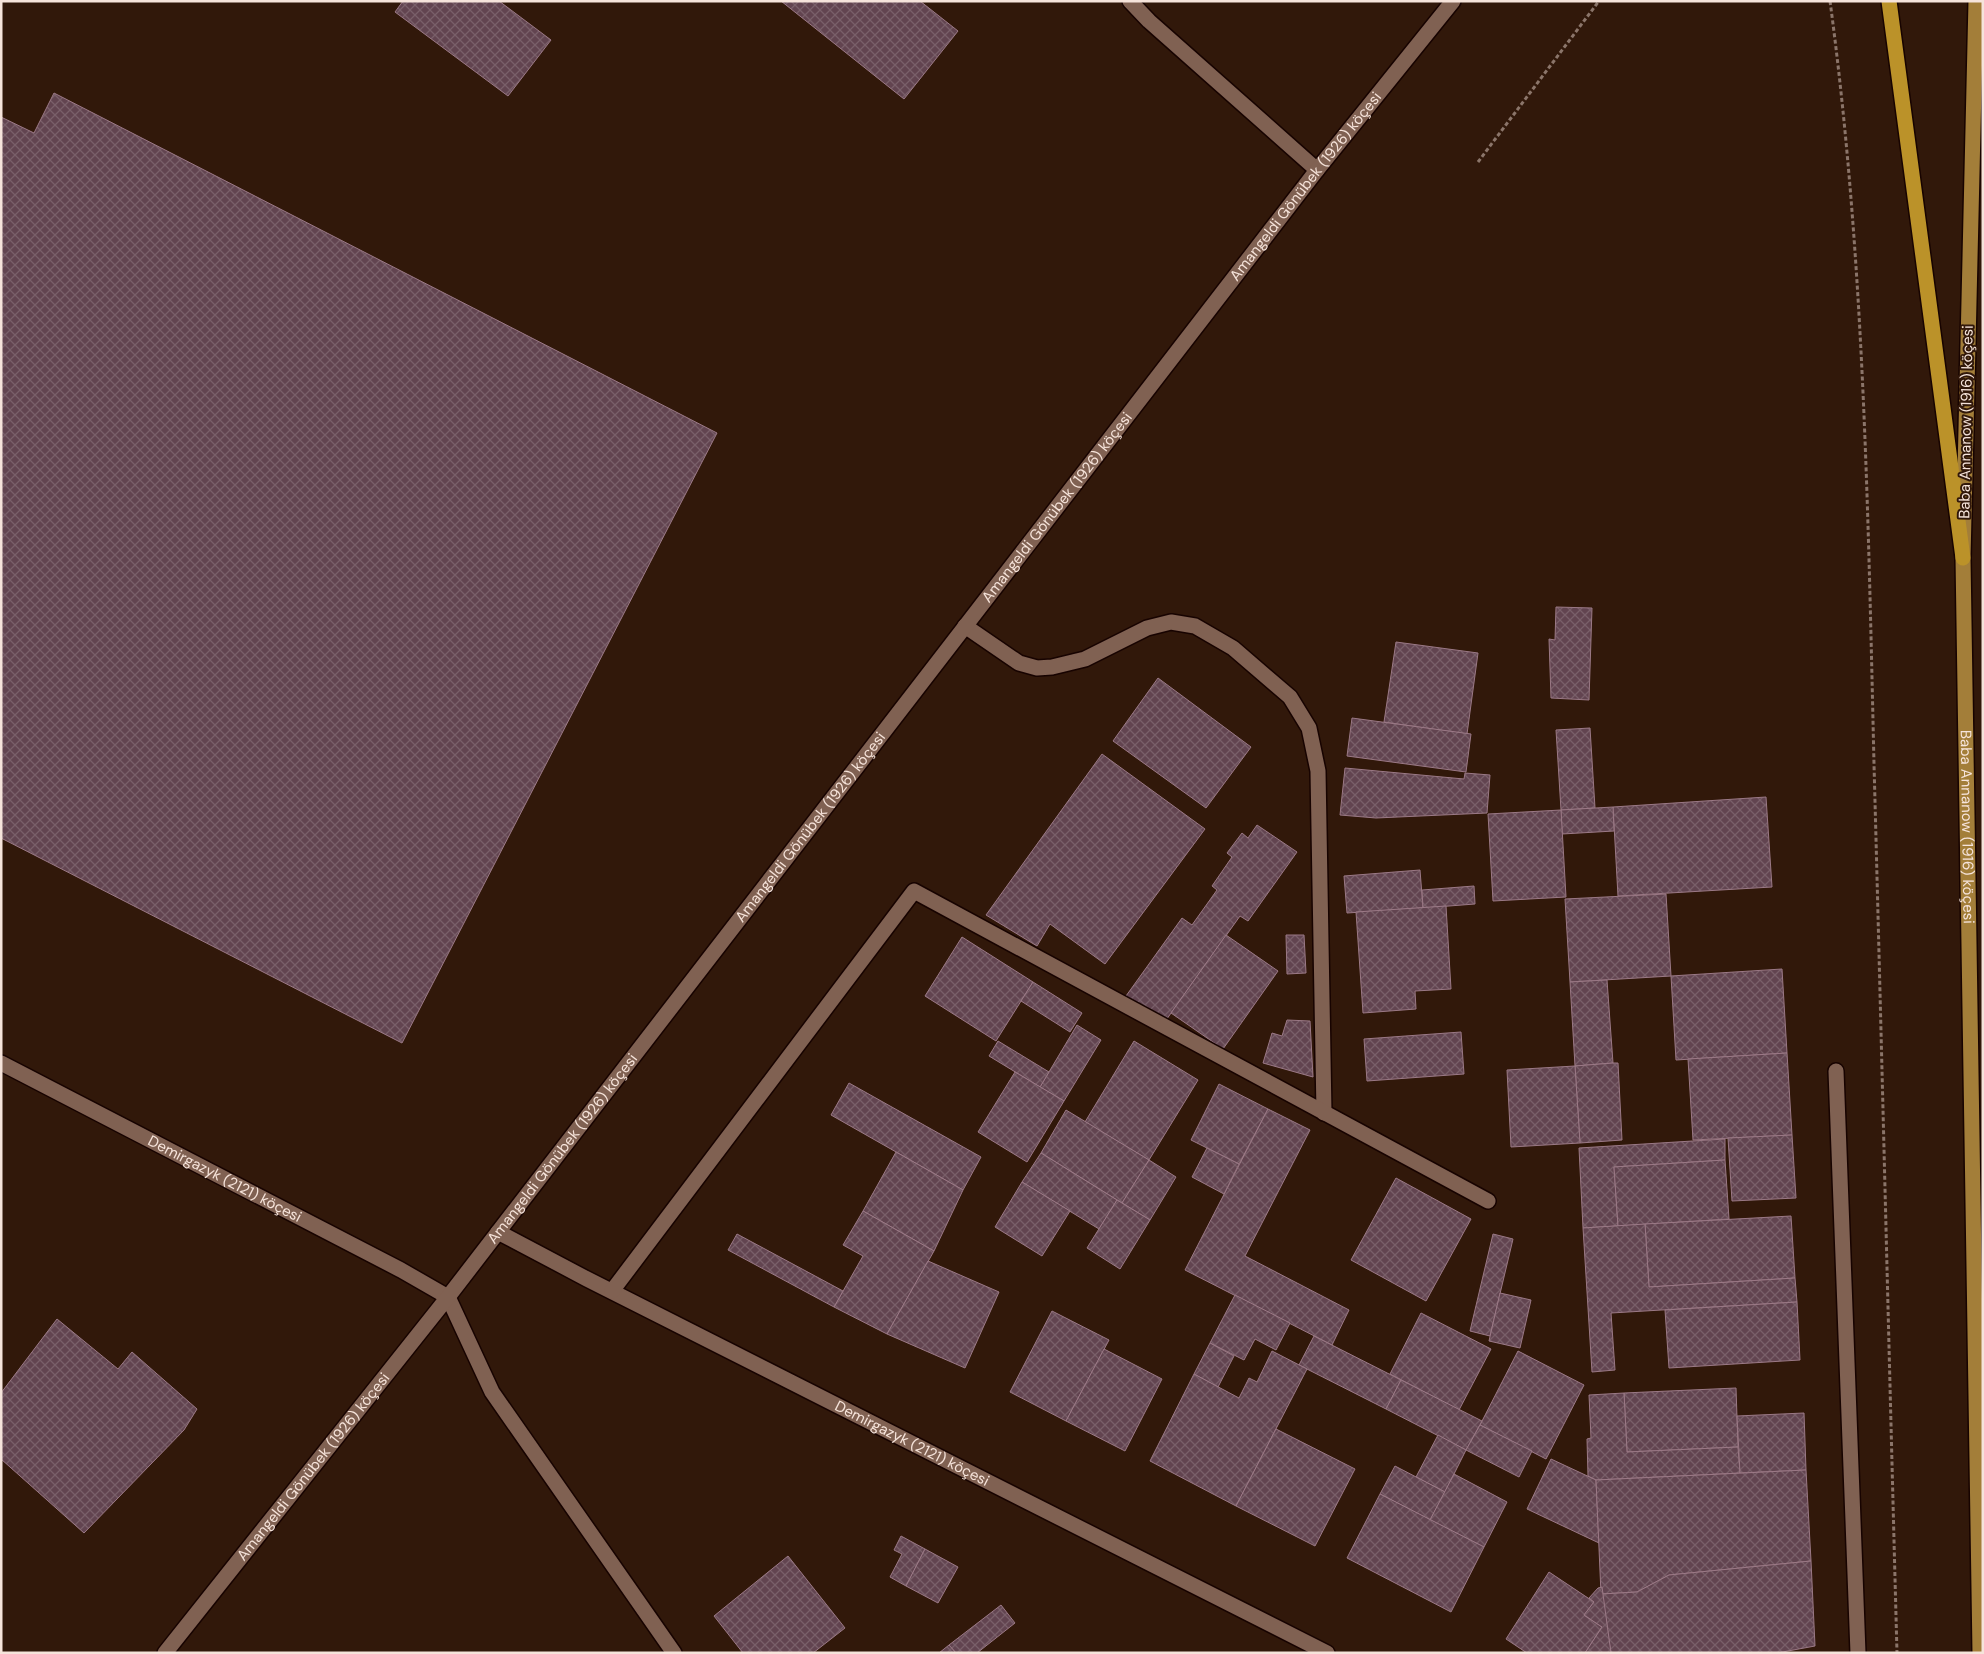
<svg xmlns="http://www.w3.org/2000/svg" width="1984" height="1654" viewBox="0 0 1984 1654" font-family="'DM Sans',sans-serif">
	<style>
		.building { fill: url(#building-cross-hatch); stroke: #9b7986 }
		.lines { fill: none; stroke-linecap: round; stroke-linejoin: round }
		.lane-casing { stroke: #170300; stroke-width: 18 }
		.street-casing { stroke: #170300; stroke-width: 18 }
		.secondary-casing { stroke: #170300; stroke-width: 18 }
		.primary-casing { stroke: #170300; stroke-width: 18 }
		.highway-casing { stroke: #170300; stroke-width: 18 }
		.path { stroke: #8b756a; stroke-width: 3; stroke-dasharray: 4 2.5; stroke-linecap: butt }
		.lane { stroke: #806152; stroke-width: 15 }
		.street { stroke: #806152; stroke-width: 15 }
		.secondary { stroke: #806152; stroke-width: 15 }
		.primary { stroke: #a37e39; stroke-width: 15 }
		.highway { stroke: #bb9229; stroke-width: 15 }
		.labels { text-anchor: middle; stroke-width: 4; stroke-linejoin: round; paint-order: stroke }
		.street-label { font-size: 15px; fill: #f6e4db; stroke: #31180a }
	</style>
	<defs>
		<pattern id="building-cross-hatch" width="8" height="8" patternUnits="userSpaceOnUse" patternTransform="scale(1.25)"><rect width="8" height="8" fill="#624450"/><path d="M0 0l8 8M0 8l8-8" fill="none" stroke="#795f69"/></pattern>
	</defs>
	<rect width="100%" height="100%" fill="#31180a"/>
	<g class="building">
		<polygon points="403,1 499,1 551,40 508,96 395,12"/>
		<polygon points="781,1 920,1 958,31 904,99"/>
		<polygon points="54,93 717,433 402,1043 1,838 1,117 34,133"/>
		<polygon points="1556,607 1592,608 1589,700 1551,698 1549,639 1555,640"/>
		<polygon points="1396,642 1478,653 1467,734 1384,722"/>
		<polygon points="1158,678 1251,747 1206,808 1113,741"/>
		<polygon points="1352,718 1471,734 1466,772 1347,756"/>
		<polygon points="1590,728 1595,808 1561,810 1556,730"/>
		<polygon points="1102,754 1205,829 1105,964 1050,924 1037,946 986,915"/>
		<polygon points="1345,768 1464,779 1465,773 1490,775 1487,813 1376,818 1340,815"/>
		<polygon points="1766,797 1772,887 1618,896 1613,807"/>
		<polygon points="1613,807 1614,831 1562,834 1561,810"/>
		<polygon points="1561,810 1566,897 1493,901 1488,814"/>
		<polygon points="1257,825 1297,852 1248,921 1240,916 1164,1023 1126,996 1182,918 1192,925 1217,890 1212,886 1232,857 1227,853 1242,833 1248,838"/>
		<polygon points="1420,870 1423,908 1347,913 1344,876"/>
		<polygon points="1474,886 1475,904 1423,908 1422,890"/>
		<polygon points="1666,894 1671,976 1570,982 1565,899"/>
		<polygon points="1446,906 1451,989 1415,991 1416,1009 1363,1013 1356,912"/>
		<polygon points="1226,935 1278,971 1223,1049 1171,1013"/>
		<polygon points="1286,935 1304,935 1306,973 1287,974"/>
		<polygon points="962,937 1033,982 996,1041 925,996"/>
		<polygon points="1782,969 1787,1053 1676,1060 1671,976"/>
		<polygon points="1607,980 1613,1063 1575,1066 1570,982"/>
		<polygon points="1033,982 1082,1013 1070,1032 1021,1001"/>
		<polygon points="1287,1020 1310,1021 1313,1077 1263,1063 1272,1033 1282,1036"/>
		<polygon points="1077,1025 1101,1040 1064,1101 1040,1087"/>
		<polygon points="1461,1032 1464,1074 1367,1081 1364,1039"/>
		<polygon points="998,1041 1049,1072 1040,1087 989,1056"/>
		<polygon points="1134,1041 1198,1080 1149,1160 1085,1122"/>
		<polygon points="1787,1053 1792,1135 1693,1140 1688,1059"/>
		<polygon points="1613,1063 1618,1063 1622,1140 1580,1143 1575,1066"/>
		<polygon points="1575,1066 1580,1143 1511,1147 1507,1070"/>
		<polygon points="1015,1072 1064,1101 1027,1162 978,1132"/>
		<polygon points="849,1083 981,1157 963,1190 831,1115"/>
		<polygon points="1219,1084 1268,1109 1239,1164 1191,1140"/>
		<polygon points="1268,1109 1310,1130 1245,1256 1349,1310 1332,1345 1185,1270"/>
		<polygon points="1066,1110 1149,1160 1122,1203 1041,1153"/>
		<polygon points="1792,1135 1796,1198 1732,1201 1728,1138"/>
		<polygon points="1725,1139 1725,1160 1614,1167 1618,1226 1583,1228 1579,1148"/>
		<polygon points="1207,1148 1239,1164 1224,1194 1192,1177"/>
		<polygon points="896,1152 963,1190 934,1251 863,1211"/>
		<polygon points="1041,1153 1117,1200 1099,1229 1022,1182"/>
		<polygon points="1149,1160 1176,1177 1150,1220 1122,1203"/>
		<polygon points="1725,1160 1729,1219 1618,1226 1614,1167"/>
		<polygon points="1396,1178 1471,1219 1426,1301 1351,1260"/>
		<polygon points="1022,1182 1070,1211 1042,1256 995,1227"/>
		<polygon points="1117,1200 1150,1220 1120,1269 1087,1248"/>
		<polygon points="863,1211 934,1251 887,1334 834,1307 863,1256 843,1245"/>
		<polygon points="1791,1216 1795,1278 1649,1287 1645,1224"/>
		<polygon points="1645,1224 1649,1287 1795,1278 1797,1302 1611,1313 1615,1370 1592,1372 1583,1228"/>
		<polygon points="737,1234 843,1291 834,1307 728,1250"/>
		<polygon points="1493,1234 1513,1239 1490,1336 1470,1331"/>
		<polygon points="928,1261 999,1292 965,1368 887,1334"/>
		<polygon points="1500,1293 1531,1300 1520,1348 1489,1341"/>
		<polygon points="1235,1295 1290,1323 1276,1350 1255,1339 1244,1360 1210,1343"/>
		<polygon points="1797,1302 1800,1360 1669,1368 1665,1310"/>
		<polygon points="1052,1311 1109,1340 1066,1421 1010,1392"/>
		<polygon points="1421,1313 1491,1349 1459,1410 1390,1374"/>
		<polygon points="57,1319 118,1369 132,1352 197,1409 184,1430 84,1533 1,1459 1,1393"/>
		<polygon points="1314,1336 1401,1380 1386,1409 1299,1365"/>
		<polygon points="1210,1343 1234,1356 1218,1387 1194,1374"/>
		<polygon points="1104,1349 1162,1379 1125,1451 1066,1421"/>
		<polygon points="1272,1351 1307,1369 1236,1506 1150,1461 1194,1374 1239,1398 1249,1378 1257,1382"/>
		<polygon points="1518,1351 1584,1385 1546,1459 1480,1425"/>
		<polygon points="1401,1380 1482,1421 1466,1450 1386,1409"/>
		<polygon points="1736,1388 1738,1447 1627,1452 1624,1393"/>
		<polygon points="1624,1393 1627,1452 1738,1447 1740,1473 1596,1480 1588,1476 1587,1439 1591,1438 1589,1395"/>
		<polygon points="1804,1413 1806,1470 1740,1473 1737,1416"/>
		<polygon points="1480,1425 1532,1451 1519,1477 1466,1450"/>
		<polygon points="1276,1429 1355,1469 1315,1546 1236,1506"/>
		<polygon points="1438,1435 1466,1450 1445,1492 1416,1477"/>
		<polygon points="1551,1459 1596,1480 1599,1543 1527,1509"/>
		<polygon points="1395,1466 1445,1492 1430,1520 1380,1494"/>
		<polygon points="1806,1470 1811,1561 1669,1575 1637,1592 1601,1594 1596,1480"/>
		<polygon points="1454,1474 1507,1502 1484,1547 1430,1520"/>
		<polygon points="1380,1494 1484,1547 1451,1612 1347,1558"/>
		<polygon points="901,1536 925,1549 906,1586 890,1577 902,1554 894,1550"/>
		<polygon points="925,1549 958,1567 938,1603 906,1586"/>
		<polygon points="788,1556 845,1628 813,1653 743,1653 714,1616"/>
		<polygon points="1811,1561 1815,1646 1777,1653 1611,1653 1601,1594 1637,1592 1669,1575"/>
		<polygon points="1549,1572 1594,1602 1584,1615 1602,1627 1585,1653 1527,1653 1506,1639"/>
		<polygon points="1602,1587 1611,1653 1585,1653 1602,1627 1584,1615 1594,1602 1589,1598 1598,1588"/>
		<polygon points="1001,1605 1015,1623 977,1653 956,1653 949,1645"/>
		<polygon points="949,1645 956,1653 939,1653"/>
	</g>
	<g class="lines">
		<defs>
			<polyline id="lane" points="1130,1 1149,21 1317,170"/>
			<g id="street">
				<polyline points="965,626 1019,663 1037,668 1052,667 1085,659 1147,628 1171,622 1195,626 1233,648 1290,697 1309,728 1318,771 1324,1113"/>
				<polyline points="1836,1071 1858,1653"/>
				<path id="s1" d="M498,1232l89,47 740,374"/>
				<polyline points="612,1291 914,891 1488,1201"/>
				<polyline points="448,1297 492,1392 674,1653"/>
			</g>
			<g id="secondary">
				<path id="s2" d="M1,1063l400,207 47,27"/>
				<path id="s3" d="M165,1653l283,-356 869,-1127 136,-169"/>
			</g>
			<g id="primary">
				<path id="s4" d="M1976,1l-13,557 17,1095"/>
			</g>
			<polyline id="highway" points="1889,1 1963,558"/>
		</defs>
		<use href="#lane" class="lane-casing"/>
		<use href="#street" class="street-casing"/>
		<use href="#secondary" class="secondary-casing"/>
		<use href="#primary" class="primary-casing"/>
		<use href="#highway" class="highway-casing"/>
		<g class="path">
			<path d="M1830,1c34,253 38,508 44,763 8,296 15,592 23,889"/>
			<polyline points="1478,162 1599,1"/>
		</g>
		<use href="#lane" class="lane"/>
		<use href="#street" class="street"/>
		<use href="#secondary" class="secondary"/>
		<use href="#primary" class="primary"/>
		<use href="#highway" class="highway"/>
	</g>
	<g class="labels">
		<g class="street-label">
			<text dy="5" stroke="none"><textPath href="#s3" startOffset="1858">Amangeldi Gönübek (1926) köçesi</textPath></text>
			<text transform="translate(1966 422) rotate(-89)" y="5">Baba Annanow (1916) köçesi</text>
			<text dy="5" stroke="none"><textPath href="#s3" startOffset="1452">Amangeldi Gönübek (1926) köçesi</textPath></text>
			<text dy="5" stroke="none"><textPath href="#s4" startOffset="826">Baba Annanow (1916) köçesi</textPath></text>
			<text dy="5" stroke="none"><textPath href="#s3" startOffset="1048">Amangeldi Gönübek (1926) köçesi</textPath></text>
			<text dy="5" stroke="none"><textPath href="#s3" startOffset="642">Amangeldi Gönübek (1926) köçesi</textPath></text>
			<text dy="5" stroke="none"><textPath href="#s2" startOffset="252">Demirgazyk (2121) köçesi</textPath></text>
			<text dy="5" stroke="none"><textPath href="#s1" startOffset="465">Demirgazyk (2121) köçesi</textPath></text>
			<text dy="5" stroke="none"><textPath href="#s3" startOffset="238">Amangeldi Gönübek (1926) köçesi</textPath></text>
		</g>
	</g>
	<rect width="1984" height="1654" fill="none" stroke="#f6e4db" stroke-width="5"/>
</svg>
